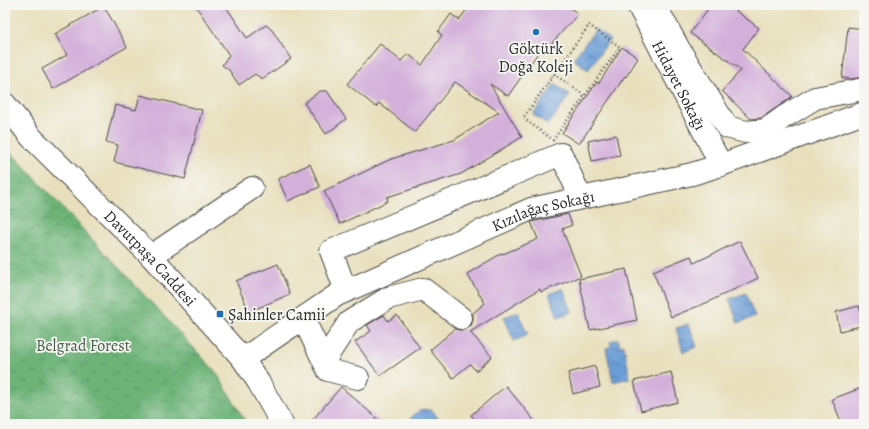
<svg xmlns="http://www.w3.org/2000/svg" width="869" height="429" viewBox="0 0 869 429" font-family="Alegreya,serif">
	<style>
		.forest { fill: url(#forest-crowns); stroke: #4c6f52 }
		.water { fill: url(#water-ripples); stroke: #4a6480 }
		.building { fill: #d3b0da }
		.lines { fill: none; stroke-linecap: round; stroke-linejoin: round }
		.minor-casing { stroke: #474641; stroke-width: 24 }
		.path { stroke: #474641; stroke-width: 2.5; stroke-dasharray: 1 3; stroke-linecap: butt }
		.minor { stroke: #fff; stroke-width: 22 }
		.poi-dot { fill: #1f6fb2; stroke: #f6f6f2; stroke-width: 1.5 }
		.labels { text-anchor: middle; stroke-width: 3.5; stroke-linejoin: round; paint-order: stroke }
		.poi-label { font-size: 16px; fill: #2b2b2b; stroke: #f6f6f2 }
		.street-label { font-size: 16px; fill: #2b2b2b; stroke: #f6f6f2 }
		.park-label { font-size: 16px; fill: #475d48; stroke: #f6f6f2 }
	</style>
	<defs>
		<pattern id="forest-crowns" width="20" height="18" patternUnits="userSpaceOnUse"><rect width="20" height="18" fill="#6db378"/><path d="M2 6a3 3 0 1 1 6 0M12 15a3 3 0 1 1 6 0" fill="none" stroke="#5a9263"/></pattern>
		<pattern id="water-ripples" width="26" height="14" patternUnits="userSpaceOnUse"><rect width="26" height="14" fill="#6a9cd5"/><path d="M2 4q2-2 4 0t4 0M15 11q2-2 4 0t4 0" fill="none" stroke="#577fad"/></pattern>
	</defs>
	<rect width="100%" height="100%" fill="#f6f6f2"/>
	<filter id="ink" filterUnits="userSpaceOnUse"><feTurbulence type="fractalNoise" baseFrequency=".025" numOctaves="2"/><feDisplacementMap in="SourceGraphic" scale="8" xChannelSelector="R" yChannelSelector="G"/><feConvolveMatrix kernelMatrix="1 2 1 2 8 2 1 2 1" color-interpolation-filters="sRGB"/></filter>
	<filter id="wash" filterUnits="userSpaceOnUse"><feTurbulence type="fractalNoise" baseFrequency=".012" numOctaves="4" result="noise"/><feDisplacementMap in="SourceGraphic" scale="16" xChannelSelector="R" yChannelSelector="G"/><feGaussianBlur stdDeviation="0.9" result="paint"/><feColorMatrix in="noise" values="0 0 0 0 0 0 0 0 0 0 0 0 0 0 0 0 0 1.4 0 .05"/><feComposite in="paint" operator="in"/></filter>
	<g filter="url(#wash)">
		<rect width="100%" height="100%" fill="#e8e0bd"/>
		<polygon class="forest" points="5,146 216,372 247,424 5,424"/>
		<g class="water">
			<polygon points="596,29 610,40 588,70 573,59"/>
			<polygon points="555,84 570,95 548,125 533,114"/>
			<polygon points="563,288 572,312 558,317 549,294"/>
			<polygon points="746,293 755,317 738,323 729,299"/>
			<polygon points="518,312 528,335 514,341 504,317"/>
			<polygon points="689,324 697,347 683,352 676,328"/>
			<polygon points="618,339 620,346 624,345 630,378 613,382 606,348 611,347 610,341"/>
			<path d="M424,409l9,2 9,13h-32c0,-10 7,-12 14,-15z"/>
		</g>
		<g id="blocks">
			<g class="building">
				<polygon points="195,5 225,5 247,38 266,25 272,30 291,59 262,79 255,74 239,85 229,70 222,65 229,55"/>
				<polygon points="470,5 567,5 578,14 543,53 540,50 508,96 490,84 522,137 461,174 387,197 388,201 340,224 324,191 391,159 454,140 499,112 455,82 415,132 379,103 376,107 347,84 380,44 401,61 408,54 422,65 442,35 438,32 451,14 459,20"/>
				<polygon points="711,5 728,5 759,28 743,49 792,96 788,100 761,118 751,119 722,91 741,70 690,33"/>
				<polygon points="104,6 127,47 53,89 42,69 67,55 55,34"/>
				<polygon points="848,27 864,29 864,77 851,79 842,78"/>
				<polygon points="622,47 638,58 626,77 625,76 579,144 562,133 597,82 599,83"/>
				<polygon points="320,91 327,91 346,119 326,134 304,103"/>
				<polygon points="140,95 202,110 185,179 114,162 118,145 106,142 115,105 136,110"/>
				<polygon points="616,135 620,155 592,161 588,141"/>
				<polygon points="310,164 320,187 288,201 278,179"/>
				<polygon points="568,214 572,225 562,229 581,276 541,292 540,289 470,332 492,357 476,371 470,364 453,378 430,350 455,329 460,330 465,330 471,326 473,320 473,313 485,303 467,274 502,253 503,254 538,239 531,222"/>
				<polygon points="740,241 758,278 706,303 671,317 653,271 691,256 694,263"/>
				<polygon points="278,264 290,294 249,312 236,281"/>
				<polygon points="626,269 637,320 590,330 579,279"/>
				<polygon points="859,306 864,325 840,331 836,312"/>
				<polygon points="384,315 388,321 397,315 420,348 380,376 355,342 371,331 367,325"/>
				<polygon points="595,366 600,387 573,394 568,373"/>
				<polygon points="671,372 678,402 641,411 634,381"/>
				<polygon points="506,386 537,424 478,424 471,415"/>
				<polygon points="341,387 355,399 383,424 309,424"/>
				<polygon points="864,387 864,424 842,424 832,399"/>
			</g>
		</g>
	</g>
	<g filter="url(#ink)">
		<use href="#blocks" fill-opacity="0" stroke="#474641" stroke-width="1"/>
		<g class="lines">
			<defs>
				<g id="minor">
					<path id="s1" d="M638,5l83,160"/>
					<polyline points="655,5 679,49 727,127 746,132 766,130 784,117 815,98 864,89"/>
					<path id="s2" d="M5,104l26,33 120,119 92,103 16,24 23,41"/>
					<polyline points="151,256 252,188"/>
					<polyline points="346,291 331,251 561,154 581,198"/>
					<polyline points="303,318 328,370 358,378"/>
					<path id="s3" d="M243,359l94,-64 194,-86 161,-35 29,-9 143,-52"/>
					<polyline points="324,361 349,322 388,298 423,289 461,318"/>
				</g>
			</defs>
			<use href="#minor" class="minor-casing"/>
			<g class="path">
				<polygon points="589,25 620,47 553,140 523,118"/>
				<polyline points="554,74 585,96"/>
			</g>
			<use href="#minor" class="minor"/>
		</g>
	</g>
	<g class="poi-dot">
		<circle cx="536" cy="32" r="4"/>
		<rect x="216" y="310" width="8" height="8" rx="2"/>
	</g>
	<g class="labels">
		<g class="poi-label">
			<text x="536" y="54">Göktürk<tspan x="536" dy="18">Doğa Koleji</tspan></text>
			<text x="228" y="320" text-anchor="start">Şahinler Camii</text>
		</g>
		<g class="street-label">
			<text dy="6" stroke="none"><textPath href="#s1" startOffset="90">Hidayet Sokağı</textPath></text>
			<text dy="6" stroke="none"><textPath href="#s3" startOffset="337">Kızılağaç Sokağı</textPath></text>
			<text dy="6" stroke="none"><textPath href="#s2" startOffset="212">Davutpaşa Caddesi</textPath></text>
		</g>
		<g class="park-label">
			<text x="83" y="351">Belgrad Forest</text>
		</g>
	</g>
	<rect width="869" height="429" fill="none" stroke="#f6f6f2" stroke-width="20"/>
</svg>
